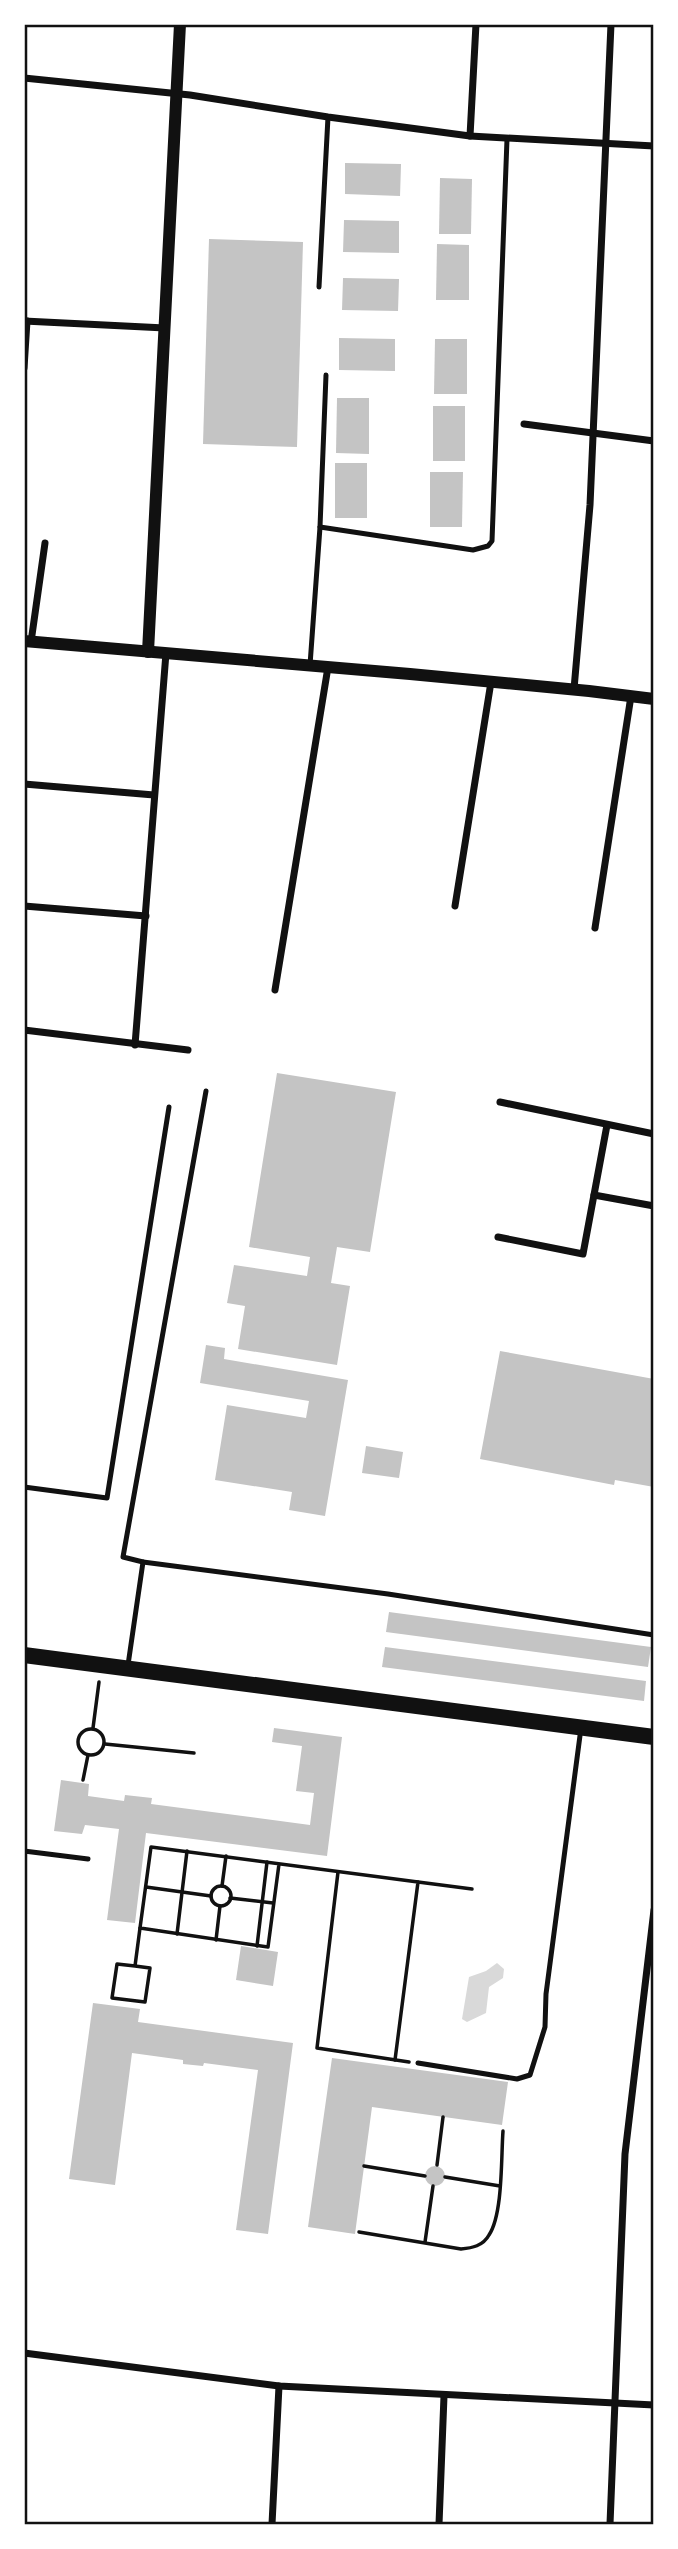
<svg xmlns="http://www.w3.org/2000/svg" width="678" height="2549" viewBox="0 0 678 2549" font-family="'Work Sans',sans-serif">
	<style>
		.water { fill: #d9d9d9 }
		.building { fill: #c4c4c4 }
		.lines { fill: none; stroke-linecap: round; stroke-linejoin: round }
		.path { stroke: #111; stroke-width: 3.5 }
		.service { stroke: #111; stroke-width: 5 }
		.minor { stroke: #111; stroke-width: 7 }
		.tertiary { stroke: #111; stroke-width: 12 }
		.primary { stroke: #111; stroke-width: 16 }
		.neatline { fill: none; stroke: #111; stroke-width: 2.5 }
	</style>
	<rect width="100%" height="100%" fill="#fff"/>
	<polygon class="water" points="497,1963 504,1969 503,1978 489,1987 486,2013 467,2022 462,2019 469,1977 486,1971"/>
	<g class="building">
		<polygon points="345,163 401,164 400,196 345,194"/>
		<polygon points="440,178 472,179 471,234 439,234"/>
		<polygon points="344,220 399,221 399,253 343,252"/>
		<polygon points="209,239 303,242 297,447 203,444"/>
		<polygon points="437,244 469,245 469,300 436,300"/>
		<polygon points="343,278 399,279 398,311 342,310"/>
		<polygon points="339,338 395,339 395,371 339,370"/>
		<polygon points="435,339 467,339 467,394 434,394"/>
		<polygon points="337,398 369,398 369,454 336,453"/>
		<rect x="433" y="406" width="32" height="55"/>
		<rect x="335" y="463" width="32" height="55"/>
		<polygon points="430,472 463,472 462,527 430,527"/>
		<polygon points="277,1073 396,1092 370,1252 337,1247 331,1283 350,1286 337,1365 238,1349 245,1306 227,1303 234,1265 307,1276 310,1257 249,1247"/>
		<polygon points="206,1345 225,1348 224,1359 348,1380 325,1516 289,1510 292,1492 215,1480 227,1405 306,1418 309,1401 200,1383"/>
		<polygon points="500,1351 654,1379 654,1487 615,1480 614,1485 480,1459"/>
		<polygon points="366,1446 403,1452 399,1478 362,1473"/>
		<polygon points="389,1612 651,1647 648,1667 386,1632"/>
		<polygon points="385,1647 646,1681 644,1701 382,1667"/>
		<polygon points="274,1728 342,1737 327,1856 146,1833 135,1923 107,1920 119,1829 85,1825 82,1834 54,1831 61,1780 89,1784 88,1796 124,1801 125,1795 152,1798 151,1804 310,1825 314,1793 296,1791 302,1746 272,1742"/>
		<polygon points="241,1946 278,1952 273,1986 236,1980"/>
		<polygon points="93,2003 140,2009 138,2022 293,2043 268,2234 236,2230 258,2070 204,2063 203,2066 183,2064 183,2060 132,2053 115,2185 69,2179"/>
		<polygon points="332,2058 508,2082 502,2125 372,2107 355,2234 308,2227"/>
		<circle cx="435" cy="2176" r="10"/>
	</g>
	<g class="lines">
		<g class="path">
			<polyline points="93,1728 99,1682"/>
			<circle cx="91" cy="1742" r="13"/>
			<polyline points="105,1744 194,1753"/>
			<polyline points="83,1780 88,1755"/>
			<polyline points="279,1864 268,1947 140,1928 151,1847 418,1882 395,2060"/>
			<polyline points="338,1872 317,2048 409,2062"/>
			<polyline points="418,1882 472,1889"/>
			<polyline points="222,1886 226,1856"/>
			<circle cx="221" cy="1896" r="10"/>
			<polyline points="146,1887 211,1896"/>
			<polyline points="230,1898 273,1903"/>
			<polyline points="177,1934 187,1851"/>
			<polyline points="216,1940 220,1906"/>
			<polyline points="257,1946 267,1862"/>
			<polyline points="135,1966 150,1968 145,2002 112,1998 117,1964 135,1966 140,1928"/>
			<polyline points="437,2165 443,2117"/>
			<polyline points="364,2166 425,2176"/>
			<polyline points="445,2177 500,2186"/>
			<path d="M359,2232l102,17c11,-1 22,-3 28,-14 14,-21 12,-77 14,-104"/>
			<polyline points="425,2242 433,2186"/>
		</g>
		<g class="service">
			<polyline points="319,287 328,117"/>
			<polyline points="320,527 473,550 488,546 492,541 507,139"/>
			<polyline points="310,665 320,527 326,375"/>
			<polyline points="24,1487 107,1498 169,1107"/>
			<polyline points="143,1562 388,1594 654,1635"/>
			<polyline points="128,1665 143,1562 123,1557 206,1091"/>
			<polyline points="24,1851 88,1859"/>
			<polyline points="418,2063 517,2079 530,2075 545,2027 546,1994 581,1728"/>
		</g>
		<g class="minor">
			<polyline points="24,78 190,95 328,117 470,136 654,146"/>
			<polyline points="470,136 476,24"/>
			<polyline points="24,321 165,328"/>
			<polyline points="24,368 27,321"/>
			<polyline points="524,424 654,441"/>
			<polyline points="31,642 45,543"/>
			<polyline points="574,689 590,505 611,24"/>
			<polyline points="24,784 154,795"/>
			<polyline points="24,906 146,916"/>
			<polyline points="455,906 491,682"/>
			<polyline points="595,928 631,696"/>
			<polyline points="275,990 328,667"/>
			<polyline points="24,1030 188,1050"/>
			<polyline points="135,1045 166,653"/>
			<polyline points="500,1102 654,1134"/>
			<polyline points="594,1195 654,1206"/>
			<polyline points="498,1237 583,1254 607,1125"/>
			<polyline points="24,2353 279,2386 654,2405"/>
			<polyline points="272,2524 279,2386"/>
			<polyline points="439,2524 444,2396"/>
			<polyline points="610,2524 625,2154 654,1910"/>
		</g>
		<g class="tertiary">
			<polyline points="24,641 410,674 589,691 654,699"/>
			<polyline points="148,652 180,24"/>
		</g>
		<polyline class="primary" points="24,1655 654,1737"/>
	</g>
	<rect width="678" height="2549" fill="none" stroke="#ffffff" stroke-width="52"/>
	<rect x="26" y="26" width="626" height="2497" class="neatline"/>
</svg>
